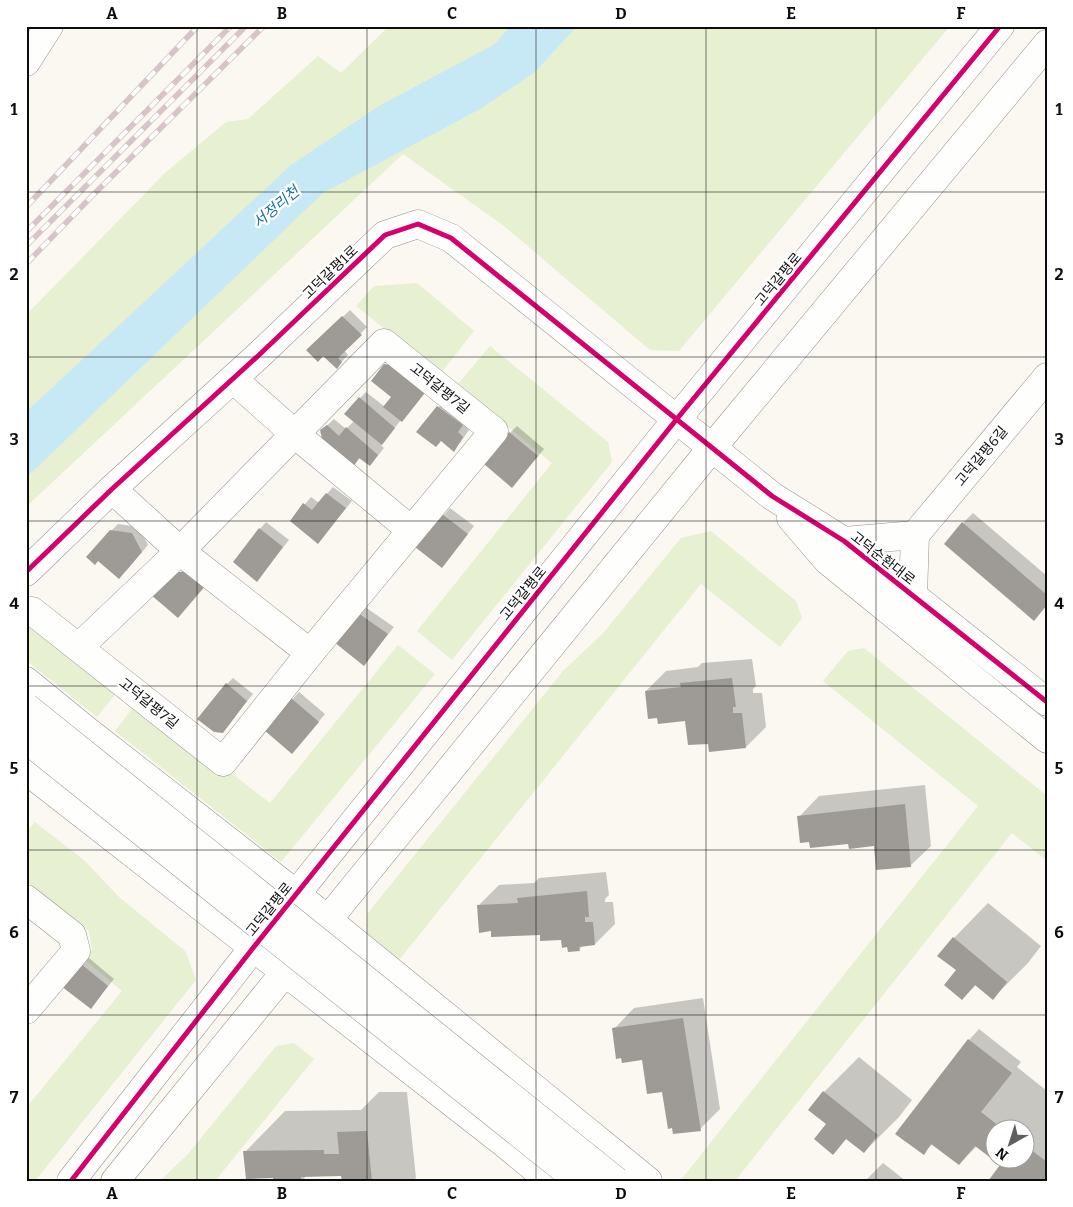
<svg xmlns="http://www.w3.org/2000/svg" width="1073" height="1207" viewBox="0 0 1073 1207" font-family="Bitter,'Noto Sans KR',serif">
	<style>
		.green { fill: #e7f0d1 }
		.water { fill: #c7e9f5 }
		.shadow { fill: #0003; fill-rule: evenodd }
		.building { fill: #9e9b97 }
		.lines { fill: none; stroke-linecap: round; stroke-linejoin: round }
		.minor-casing { stroke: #949390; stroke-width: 29 }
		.minor { stroke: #fefefd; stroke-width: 28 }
		.rail-casing { stroke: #d7c4c6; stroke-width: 5.5 }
		.rail { stroke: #fff; stroke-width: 4; stroke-dasharray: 11; stroke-linecap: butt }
		.minor-bridge-casing { stroke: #949390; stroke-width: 29; stroke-linecap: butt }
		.minor-bridge { stroke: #fefefd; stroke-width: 28 }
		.cycleway-casing { stroke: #fff; stroke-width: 8 }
		.cycleway { stroke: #d6006c; stroke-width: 5 }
		.grid { fill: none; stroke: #0d0d0d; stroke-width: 1; stroke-opacity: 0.55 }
		.labels { text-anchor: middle; stroke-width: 5; stroke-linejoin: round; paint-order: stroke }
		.street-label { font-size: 14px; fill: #0d0d0d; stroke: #fff }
		.water-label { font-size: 15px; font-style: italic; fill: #1570a0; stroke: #fff }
		.neatline { fill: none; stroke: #0d0d0d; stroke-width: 2 }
		.grid-label { font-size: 16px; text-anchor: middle; font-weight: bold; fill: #0d0d0d }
	</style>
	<rect width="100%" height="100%" fill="#fbf8f1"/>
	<g class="green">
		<polygon points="389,26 950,26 679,351 650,350 504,226 403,154 26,507 26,315 165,173 226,122 248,119 318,56 341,73"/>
		<polygon points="417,283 474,331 441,373 356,306 374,286"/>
		<polygon points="490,346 608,442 612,462 452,660 417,631 552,463 457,385"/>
		<polygon points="711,531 796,601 802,618 780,647 701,584 399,960 367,933 367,914 563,671 604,632 681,538"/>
		<polygon points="26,623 121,687 97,717 26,660"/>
		<polygon points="398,645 435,674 281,862 115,731 138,701 270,803"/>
		<polygon points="864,648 1047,796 1047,861 1012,833 735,1181 680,1181 978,806 823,681 848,651"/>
		<polygon points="35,822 85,861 118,896 186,952 196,980 35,1181 26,1181 26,1108 122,991 84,959 92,950 89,931 26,881 26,833"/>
		<polygon points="294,1043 314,1059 215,1181 160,1181 188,1154 276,1046"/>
	</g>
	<polygon class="water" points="510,26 577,26 535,72 480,109 323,193 26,478 26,412 291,165 379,106 495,44"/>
	<g class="shadow">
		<polygon points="350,310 367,327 344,350 348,355 337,367 323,355 315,343"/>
		<polygon points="392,358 433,383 408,414 401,420 381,445 384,448 376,458 370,464 360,458 352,467 321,431 334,419 346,429 354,421 360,398 366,392 385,407 393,397 385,365"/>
		<polygon points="445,400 469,430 460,443 454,450 441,440 418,432"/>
		<polygon points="517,426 544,449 519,479 510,433"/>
		<polygon points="333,487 352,501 324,535 291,521 311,497 319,503"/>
		<polygon points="450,508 474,526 442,567 417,547"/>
		<polygon points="973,513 1047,576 1047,605 963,523"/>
		<polygon points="266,522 289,540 257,580 260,529"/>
		<polygon points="118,524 139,527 148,545 126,571 111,531"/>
		<polygon points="365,607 394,627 364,664 336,642"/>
		<polygon points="752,659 756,686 753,689 753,693 762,693 766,727 746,747 709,743 686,720 646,691 666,671 698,667 702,663"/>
		<polygon points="233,678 253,694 222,732 227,684"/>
		<polygon points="299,692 325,714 299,745 266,730"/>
		<polygon points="925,785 931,846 910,866 875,845 810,841 799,817 819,796"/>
		<polygon points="606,872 609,895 605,899 605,902 613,902 615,924 595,944 583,945 579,950 568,946 562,938 542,934 492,930 478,906 499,885 534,883 539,878"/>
		<polygon points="988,903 1041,946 1028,963 993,998 977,984 962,999 954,938"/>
		<polygon points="83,953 114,979 91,1007 59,983"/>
		<polygon points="703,998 720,1109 700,1129 663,1091 643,1059 614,1029 634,1008"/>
		<path d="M979,1029l42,33 -4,5 30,24v90l-45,-16 -25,-19 -18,18 -26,-20 -10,9 -26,-19 72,-94zM996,1130h30v30h-30z"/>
		<polygon points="859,1057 912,1100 899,1117 864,1152 847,1138 833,1153 828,1124 810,1109 824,1092"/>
		<polygon points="379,1092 407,1092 416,1178 413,1181 343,1181 342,1174 307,1175 302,1181 274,1181 274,1177 245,1152 285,1111 361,1110"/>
		<polygon points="883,1163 906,1181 865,1181"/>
	</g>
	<g class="building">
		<polygon points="342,316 362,335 338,358 342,362 337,369 323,356 318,362 306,350"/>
		<polygon points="384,364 401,368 427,390 402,422 383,407 391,397 371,381"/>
		<polygon points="359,397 395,428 382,445 344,414"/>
		<polygon points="437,406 463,425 458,432 463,437 454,452 441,441 436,447 416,432"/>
		<polygon points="327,425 339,436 346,427 378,455 370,466 359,458 352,469 323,443 320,430"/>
		<polygon points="509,432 538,456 512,488 484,464"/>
		<polygon points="326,493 346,508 318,544 290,521 303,503 312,510"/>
		<polygon points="442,514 468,534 442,568 415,547"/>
		<polygon points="962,522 1047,595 1047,605 1034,621 944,544"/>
		<polygon points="259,528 283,547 257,582 233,562"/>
		<polygon points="110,530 132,533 142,552 119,579 98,561 95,565 86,557"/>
		<polygon points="174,568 179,572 190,571 206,585 178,618 150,594"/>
		<polygon points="358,613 388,634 364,666 334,642"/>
		<polygon points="732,678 736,707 733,707 733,713 742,713 746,748 709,752 708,744 688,745 685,721 658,724 657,718 648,719 645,691 681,687 680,683"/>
		<polygon points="226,683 247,701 223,733 214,732 197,719"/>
		<polygon points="291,698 319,722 292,754 264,730"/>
		<polygon points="905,804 911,867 876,870 874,846 849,849 848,844 810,848 809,842 800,843 797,816"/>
		<polygon points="587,891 589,917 585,917 585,922 593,922 595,945 579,947 580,951 568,952 567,947 562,948 561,940 540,941 540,935 491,937 491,931 479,933 477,905 518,903 517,898"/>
		<polygon points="953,937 1007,982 993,1000 975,985 962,1000 944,985 956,970 937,956"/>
		<polygon points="75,959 108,986 91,1009 57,983"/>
		<polygon points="683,1018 701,1131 673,1134 672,1128 668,1129 662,1092 647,1094 642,1060 622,1063 621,1058 616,1059 612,1028"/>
		<polygon points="968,1039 1012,1073 981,1112 1004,1130 996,1130 996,1160 1026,1160 1026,1146 1047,1162 1047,1181 988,1181 1000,1165 975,1146 959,1165 931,1144 924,1155 895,1134"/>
		<polygon points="823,1091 878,1135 864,1153 846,1139 833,1155 814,1139 826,1124 808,1110"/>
		<polygon points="367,1131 372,1181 342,1181 341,1176 301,1177 301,1181 273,1181 273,1178 246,1179 243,1151 324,1150 324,1154 339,1154 337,1132"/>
	</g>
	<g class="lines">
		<defs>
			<g id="minor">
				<polyline points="26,62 49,26"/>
				<polyline points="233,379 296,435 411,530"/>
				<polyline points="112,489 180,551 310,653"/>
				<polyline points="791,518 828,561 1047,739"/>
				<polyline points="915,535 1047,377"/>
				<polyline points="844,541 915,535"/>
				<polyline points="26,572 112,489 259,355 385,235 418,224 451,238 772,496 844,541 1047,702"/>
				<polyline points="913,596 915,535"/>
				<polyline points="32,611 223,762 310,653 494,431 384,343 180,551 79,647"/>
				<polyline points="26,681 86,730 296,894 648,1181"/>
				<polyline points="26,770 504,1143 550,1181"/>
				<polyline points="26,899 72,935 76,951 26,1010"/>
				<polyline points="71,1181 253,948 676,420 1000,26"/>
				<polyline points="115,1181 711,449 1047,44"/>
			</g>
		</defs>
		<use href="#minor" class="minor-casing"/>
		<use href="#minor" class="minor"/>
		<defs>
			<g id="rail">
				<polyline points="26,207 198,26"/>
				<polyline points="26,232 231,26"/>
				<polyline points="26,246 246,26"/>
				<polyline points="26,264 92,196 264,26"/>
			</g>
		</defs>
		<use href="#rail" class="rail-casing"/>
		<use href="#rail" class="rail"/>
		<defs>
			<g id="minor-bridge">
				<polyline points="26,707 616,1181"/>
				<polyline points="26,739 579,1181"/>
			</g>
		</defs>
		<use href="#minor-bridge" class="minor-bridge-casing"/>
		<use href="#minor-bridge" class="minor-bridge"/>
		<defs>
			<g id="cycleway">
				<polyline points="26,572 112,489 259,355 385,235 418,224 451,238 772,496 844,541 1047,702"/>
				<polyline points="71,1181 253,948 676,420 1000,26"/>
			</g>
		</defs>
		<use href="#cycleway" class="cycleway-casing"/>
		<use href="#cycleway" class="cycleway"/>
	</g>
	<path class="grid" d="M197,26v1155M367,26v1155M536,26v1155M706,26v1155M876,26v1155M26,192h1021M26,357h1021M26,521h1021M26,686h1021M26,850h1021M26,1015h1021"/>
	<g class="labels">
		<g class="street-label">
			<text transform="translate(330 272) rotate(-44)" y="5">고덕갈평1로</text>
			<text transform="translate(778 279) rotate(-50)" y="5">고덕갈평로</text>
			<text transform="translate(440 388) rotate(39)" y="5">고덕갈평7길</text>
			<text transform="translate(981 456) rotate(-50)" y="5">고덕갈평6길</text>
			<text transform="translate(883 558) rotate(38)" y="5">고덕순환대로</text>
			<text transform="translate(523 593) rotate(-51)" y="5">고덕갈평로</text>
			<text transform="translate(149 703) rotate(39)" y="5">고덕갈평7길</text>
			<text transform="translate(269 909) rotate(-51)" y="5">고덕갈평로</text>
		</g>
		<g class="water-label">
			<text transform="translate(276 207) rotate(-40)" y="5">서정리천</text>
		</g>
	</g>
	<rect width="1073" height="1207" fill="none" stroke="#ffffff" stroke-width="55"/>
	<g transform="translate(1010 1144) rotate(219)"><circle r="24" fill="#ffffff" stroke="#9e9e9e"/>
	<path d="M0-4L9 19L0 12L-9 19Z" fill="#605f5d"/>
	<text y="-8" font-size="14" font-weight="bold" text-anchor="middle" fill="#0d0d0d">N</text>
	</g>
	<rect x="28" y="28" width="1018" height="1152" class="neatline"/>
	<g class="grid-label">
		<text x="112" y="19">A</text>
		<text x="282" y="19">B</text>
		<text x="452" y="19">C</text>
		<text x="621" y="19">D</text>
		<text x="791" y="19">E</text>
		<text x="961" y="19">F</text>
		<text x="14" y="115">1</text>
		<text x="1059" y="115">1</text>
		<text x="14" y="280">2</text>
		<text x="1059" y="280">2</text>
		<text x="14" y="445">3</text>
		<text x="1059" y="445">3</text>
		<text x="14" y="609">4</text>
		<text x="1059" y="609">4</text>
		<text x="14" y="774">5</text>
		<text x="1059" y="774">5</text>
		<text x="14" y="938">6</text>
		<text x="1059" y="938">6</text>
		<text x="14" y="1103">7</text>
		<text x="1059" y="1103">7</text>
		<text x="112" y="1199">A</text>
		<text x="282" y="1199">B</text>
		<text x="452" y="1199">C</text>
		<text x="621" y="1199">D</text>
		<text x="791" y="1199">E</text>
		<text x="961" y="1199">F</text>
	</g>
</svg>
